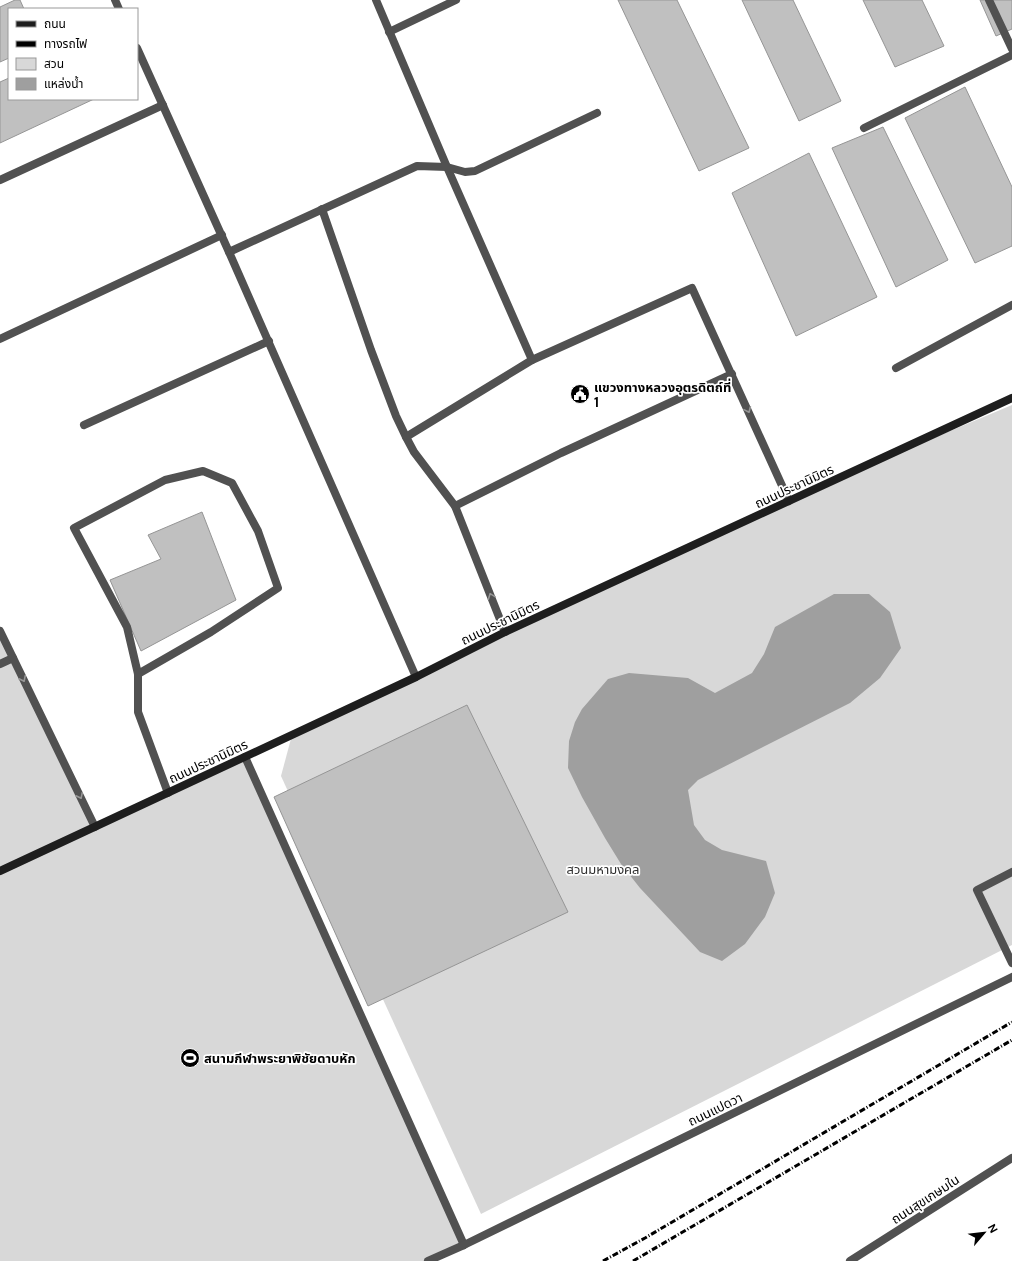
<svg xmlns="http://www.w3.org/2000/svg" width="1012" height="1261" viewBox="0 0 1012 1261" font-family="'DM Sans','Noto Sans Thai',sans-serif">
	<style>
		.green { fill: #d8d8d8 }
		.water { fill: #9f9f9f }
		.building { fill: #c0c0c0; stroke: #959595 }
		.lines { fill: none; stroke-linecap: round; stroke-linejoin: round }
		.service { stroke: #515151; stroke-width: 8 }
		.minor { stroke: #515151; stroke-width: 8 }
		.tertiary { stroke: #515151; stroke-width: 8 }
		.secondary { stroke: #1e1e1e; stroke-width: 8 }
		.rail { stroke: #000; stroke-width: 3; stroke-dasharray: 6 2 1 2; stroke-linecap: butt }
		.oneway { stroke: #979797 }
		.labels { text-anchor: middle; stroke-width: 3.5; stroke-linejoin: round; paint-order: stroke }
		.poi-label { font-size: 13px; font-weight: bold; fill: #000; stroke: #fff; text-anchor: start }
		.street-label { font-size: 13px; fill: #000; stroke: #fff }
		.park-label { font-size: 13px; fill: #2f2f2f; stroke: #fff }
	</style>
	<rect width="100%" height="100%" fill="#fff"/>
	<g class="green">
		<polygon points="1012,405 1012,945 481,1214 281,776 292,735 848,474"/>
		<polygon points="0,631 95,827 245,757 464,1245 428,1261 0,1261"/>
	</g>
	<polygon class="water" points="834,594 869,594 890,612 901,648 880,678 850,703 698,780 688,790 694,825 705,840 722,850 766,861 775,893 765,917 745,944 722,961 700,952 640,888 621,864 605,838 582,797 568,768 569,741 575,722 582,709 608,679 629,673 688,678 715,693 752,673 764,654 775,627"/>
	<g class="building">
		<polygon points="15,0 20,0 24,9 9,9 9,58 0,62 0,7"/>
		<polygon points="618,0 677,0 749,148 699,171"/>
		<polygon points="742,0 793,0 841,101 799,121"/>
		<polygon points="863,0 922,0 944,46 895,67"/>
		<polygon points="980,0 1012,0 1012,29 996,36"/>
		<polygon points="9,78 9,99 94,99 0,143 0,82"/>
		<polygon points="965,87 1012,187 1012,246 975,263 905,118"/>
		<polygon points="883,127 948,260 896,287 832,148"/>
		<polygon points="809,153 877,297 796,336 732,193"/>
		<polygon points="202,512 236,600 141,651 110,580 161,559 148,535"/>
		<polygon points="467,705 568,912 368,1006 274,797"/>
	</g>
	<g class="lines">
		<g class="service">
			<polyline points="376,0 447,167 532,360 692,288 789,501"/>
			<polyline points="389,32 456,0"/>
			<polyline points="322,209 371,350 396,416 406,437"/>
			<polyline points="229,252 417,166 447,167 465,172 475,171 597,113"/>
			<polyline points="455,506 561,453 732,374"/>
			<polyline points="505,632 455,506 414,452 406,437 532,360"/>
			<polyline points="0,664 13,658"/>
			<polyline points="138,674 211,632 278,588 258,531 232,483 203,471 165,480 74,528 127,627 138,674 138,712 168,793"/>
			<polyline points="245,757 464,1245"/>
			<polyline points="1012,872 977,890 1012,963"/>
		</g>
		<g class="minor">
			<polyline points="115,0 119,9"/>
			<polyline points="989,0 1012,49"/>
			<polyline points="137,48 229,252 416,677"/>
			<polyline points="864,128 1012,55"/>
			<polyline points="0,180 163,105"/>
			<polyline points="0,339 222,235"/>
			<polyline points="896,368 1012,305"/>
			<polyline points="84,425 269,341"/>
			<polyline points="0,631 95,827"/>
			<polyline points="850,1261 1012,1158"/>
		</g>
		<polyline class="tertiary" points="428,1261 464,1245 1012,977"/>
		<polyline class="secondary" points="0,871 416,677 505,632 1012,398"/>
		<g class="rail">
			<polyline points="603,1261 645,1238 1012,1022"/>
			<polyline points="633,1261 1012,1040"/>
		</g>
	</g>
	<defs><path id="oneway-chevron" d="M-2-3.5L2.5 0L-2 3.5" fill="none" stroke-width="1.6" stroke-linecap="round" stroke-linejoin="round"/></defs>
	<g class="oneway">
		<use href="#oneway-chevron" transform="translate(748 410) rotate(66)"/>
		<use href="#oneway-chevron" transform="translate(491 596) rotate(-111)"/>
		<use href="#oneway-chevron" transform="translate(23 679) rotate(64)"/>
		<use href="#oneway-chevron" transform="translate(80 796) rotate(64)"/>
	</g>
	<defs>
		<symbol id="civic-disc" viewBox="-11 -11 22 22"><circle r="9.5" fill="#000" stroke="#fff"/><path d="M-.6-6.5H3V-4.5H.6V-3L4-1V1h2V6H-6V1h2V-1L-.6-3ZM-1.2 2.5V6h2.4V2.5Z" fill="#fff"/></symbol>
		<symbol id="stadium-disc" viewBox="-11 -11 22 22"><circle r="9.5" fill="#000" stroke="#fff"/><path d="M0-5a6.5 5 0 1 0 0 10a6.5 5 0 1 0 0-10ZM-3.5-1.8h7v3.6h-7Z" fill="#fff"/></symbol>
	</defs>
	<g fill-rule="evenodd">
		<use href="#civic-disc" x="569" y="383" width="22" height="22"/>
		<use href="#stadium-disc" x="179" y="1047" width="22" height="22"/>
	</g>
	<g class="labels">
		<g class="poi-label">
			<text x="594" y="392">แขวงทางหลวงอุตรดิตถ์ที่<tspan x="594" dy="15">1</tspan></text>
			<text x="204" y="1063">สนามกีฬาพระยาพิชัยดาบหัก</text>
		</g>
		<g class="street-label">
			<text transform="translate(794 486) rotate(-25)" y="5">ถนนประชานิมิตร</text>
			<text transform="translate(500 622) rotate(-26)" y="5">ถนนประชานิมิตร</text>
			<text transform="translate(208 761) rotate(-25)" y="5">ถนนประชานิมิตร</text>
			<text transform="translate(715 1109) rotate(-26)" y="5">ถนนแปดวา</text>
			<text transform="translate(925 1199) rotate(-33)" y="5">ถนนสุขเกษมใน</text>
		</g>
		<g class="park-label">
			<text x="603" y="874">สวนมหามงคล</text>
		</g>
	</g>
	<rect x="8" y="8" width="130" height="92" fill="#ffffff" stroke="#999999"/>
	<rect x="16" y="21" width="20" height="6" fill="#1e1e1e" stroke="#999999"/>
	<text x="44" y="28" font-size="12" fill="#000000">ถนน</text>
	<rect x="16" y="41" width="20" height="6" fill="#000000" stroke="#999999"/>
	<text x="44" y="48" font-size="12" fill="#000000">ทางรถไฟ</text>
	<rect x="16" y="58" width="20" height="12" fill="#d8d8d8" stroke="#999999"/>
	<text x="44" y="68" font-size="12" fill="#000000">สวน</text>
	<rect x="16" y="78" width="20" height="12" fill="#9f9f9f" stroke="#999999"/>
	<text x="44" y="88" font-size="12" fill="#000000">แหล่งน้ำ</text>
	<g transform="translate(984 1233) rotate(62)" stroke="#ffffff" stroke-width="3" paint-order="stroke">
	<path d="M0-3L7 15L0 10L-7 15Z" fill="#000000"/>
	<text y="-6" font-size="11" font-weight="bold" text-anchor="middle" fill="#000000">N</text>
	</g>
</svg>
